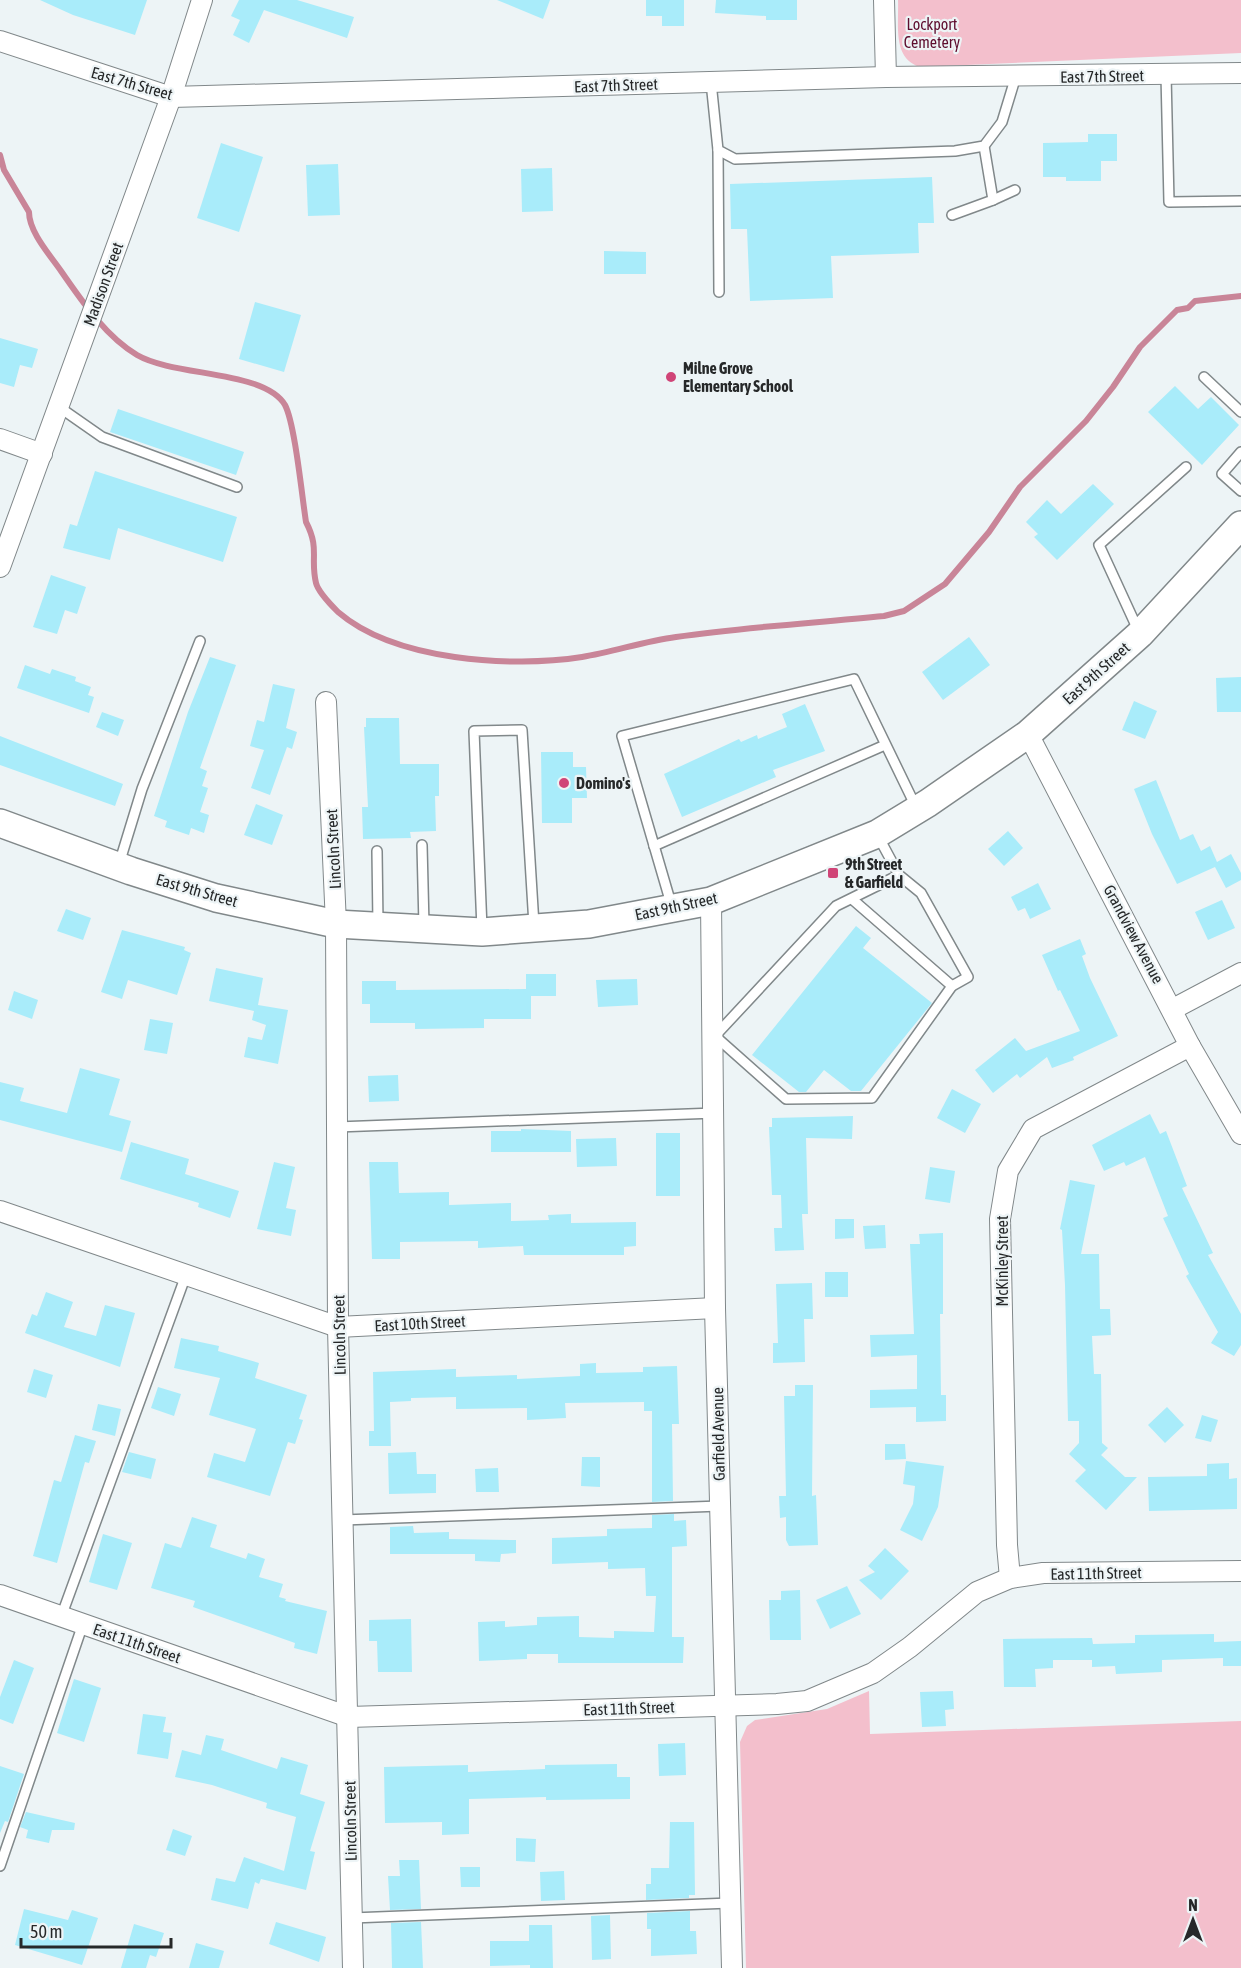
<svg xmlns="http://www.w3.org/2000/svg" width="1241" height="1968" viewBox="0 0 1241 1968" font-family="'Asap Condensed',sans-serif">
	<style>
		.green { fill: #f3bfcc }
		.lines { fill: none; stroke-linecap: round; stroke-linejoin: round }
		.stream { stroke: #c98598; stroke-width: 6 }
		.building { fill: #a9ecfa }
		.service-casing { stroke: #81888a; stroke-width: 12 }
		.minor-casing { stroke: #81888a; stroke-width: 22 }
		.secondary-casing { stroke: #81888a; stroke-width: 30 }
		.service { stroke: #fff; stroke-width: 9 }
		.minor { stroke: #fff; stroke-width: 20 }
		.secondary { stroke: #fff; stroke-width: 27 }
		.poi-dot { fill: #d04477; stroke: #edf4f6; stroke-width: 2 }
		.labels { text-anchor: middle; stroke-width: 4.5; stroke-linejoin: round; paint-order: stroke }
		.park-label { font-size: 16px; fill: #5e0c2e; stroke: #edf4f6 }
		.street-label { font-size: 16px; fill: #262829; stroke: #edf4f6 }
		.poi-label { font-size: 16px; font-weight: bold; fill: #262829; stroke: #edf4f6; text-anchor: start }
	</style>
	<rect width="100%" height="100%" fill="#edf4f6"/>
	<g class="green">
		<path d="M898,0h343v53l-321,14c-28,-9 -21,-42 -22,-67z"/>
		<polygon points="869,1691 870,1734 1241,1721 1241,1968 746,1968 740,1742 747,1726 755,1720 827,1709"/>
	</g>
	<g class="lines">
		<path class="stream" d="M0,155l4,15 25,42c0,20 21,43 32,59 21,30 44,65 76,84 38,22 127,15 148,50 10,19 17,92 21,117 14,27 4,36 10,61 2,8 16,23 22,29 57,49 173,56 244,45 32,-5 62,-16 94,-20 68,-10 139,-14 208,-21l20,-5 41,-27 44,-52 31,-45 66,-66 27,-34 27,-40 37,-37 11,-2 7,-7 46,-5"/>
	</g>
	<g class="building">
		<polygon points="40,0 147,0 135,35 73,15"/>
		<polygon points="239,0 297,0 354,17 347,38 264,10 249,43 233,35 240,20 231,16"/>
		<polygon points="497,0 550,0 543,19"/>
		<polygon points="646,0 684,0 684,26 662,26 662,16 646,16"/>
		<polygon points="716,0 797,0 797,20 766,20 766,16 715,13"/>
		<polygon points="1088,134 1117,134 1117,161 1101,161 1101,181 1066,181 1066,177 1043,177 1043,143 1088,142"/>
		<polygon points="221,143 263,157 239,232 197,218"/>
		<polygon points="338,164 340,215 308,216 306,165"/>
		<polygon points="552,168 553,211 522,212 521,169"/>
		<polygon points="932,177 934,223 918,223 919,253 831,256 833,298 750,301 747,229 731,229 730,184"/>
		<polygon points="604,251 646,252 646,274 604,274"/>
		<polygon points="255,302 301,315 284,372 239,359"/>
		<polygon points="0,338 38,349 32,368 20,365 14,387 0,383"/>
		<polygon points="1175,386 1198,409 1211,397 1239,425 1202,465 1148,412"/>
		<polygon points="118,409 244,452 236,475 110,432"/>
		<polygon points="95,471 237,517 223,562 118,528 110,560 63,548 70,524 77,526"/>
		<polygon points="1093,484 1114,504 1057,560 1034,537 1038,534 1026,522 1047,500 1061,514"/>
		<polygon points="51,575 86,587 77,614 65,610 57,634 33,627"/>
		<polygon points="969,637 990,665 943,700 922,672"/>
		<polygon points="210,657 236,665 200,768 207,771 202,786 208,788 200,812 209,815 204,833 191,828 189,835 165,827 167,821 154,816 188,712"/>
		<polygon points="25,665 50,674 52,669 76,677 75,681 91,687 88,695 94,697 89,713 17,688"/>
		<polygon points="1241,677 1241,712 1217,712 1216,678"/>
		<polygon points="273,684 295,689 286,728 297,732 292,749 287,747 270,795 251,788 264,750 250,746 257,720 264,722"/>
		<polygon points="1134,701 1157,711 1145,739 1122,730"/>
		<polygon points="805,704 825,751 773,770 776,777 682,817 664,774 739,739 741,742 757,735 758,739 787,727 782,714"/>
		<polygon points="102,712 124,720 118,736 96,727"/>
		<polygon points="366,718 399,718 400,764 439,764 439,796 435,796 436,831 410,832 411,838 363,839 362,807 368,807 364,727 366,727"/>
		<polygon points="0,736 123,784 115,806 0,765"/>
		<polygon points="541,752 573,752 573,767 586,767 587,798 572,798 572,823 542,823"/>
		<polygon points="1156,780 1180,840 1193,834 1201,851 1210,846 1217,862 1231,854 1241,873 1241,880 1226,888 1215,867 1177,884 1152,834 1134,789"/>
		<polygon points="256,804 283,815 272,845 244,835"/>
		<polygon points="1008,831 1023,848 1004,866 988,849"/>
		<polygon points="1038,883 1051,909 1030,919 1025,908 1018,911 1011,897"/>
		<polygon points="1222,900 1235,928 1208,940 1195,912"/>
		<polygon points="66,909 91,918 83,940 57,931"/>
		<polygon points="856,926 871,938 863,948 932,1003 861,1091 851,1091 824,1070 806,1092 799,1092 752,1055"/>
		<polygon points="122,930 185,947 184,950 191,953 177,995 128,980 122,999 101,992"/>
		<polygon points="1080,939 1086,954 1082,956 1090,978 1118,1036 1073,1057 1074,1060 1052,1068 1047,1057 1020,1078 1017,1074 993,1093 975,1070 1015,1038 1026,1051 1080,1031 1060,990 1058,991 1042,955"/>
		<polygon points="216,968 263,978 258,1005 288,1010 278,1064 244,1057 248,1037 262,1040 266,1025 252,1020 254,1011 209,1001"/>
		<polygon points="526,974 556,974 556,996 531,996 531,1019 484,1019 484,1028 415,1029 415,1023 370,1023 370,1004 362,1004 362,981 396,981 396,990 526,989"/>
		<polygon points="637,979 638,1005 598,1007 596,980"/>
		<polygon points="14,991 38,1000 32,1019 8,1010"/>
		<polygon points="150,1019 173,1023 167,1054 144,1050"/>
		<polygon points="80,1068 120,1079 109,1115 131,1121 122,1152 0,1120 0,1082 24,1088 20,1101 67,1113"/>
		<polygon points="398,1075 399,1101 369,1102 368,1076"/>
		<polygon points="952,1089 981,1104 965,1133 937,1118"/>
		<polygon points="1150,1114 1160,1134 1166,1131 1187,1186 1182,1188 1213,1253 1208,1255 1241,1314 1241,1345 1234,1356 1211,1343 1218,1332 1186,1276 1189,1274 1163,1218 1168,1216 1145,1157 1126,1166 1124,1162 1104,1171 1092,1145"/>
		<polygon points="853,1116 852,1139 806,1138 808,1214 802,1214 804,1250 775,1251 774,1228 782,1228 781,1195 772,1195 769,1127 772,1127 772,1118"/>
		<polygon points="521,1129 571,1131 571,1152 491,1152 491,1131 521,1131"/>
		<rect x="656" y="1133" width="24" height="63"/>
		<polygon points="616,1138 617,1166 577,1167 576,1139"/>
		<polygon points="131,1142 189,1159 185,1174 239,1191 230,1218 198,1207 199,1203 120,1179"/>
		<polygon points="274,1162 295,1167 286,1208 296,1210 291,1236 257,1229"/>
		<polygon points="369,1162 398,1162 399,1193 449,1192 449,1205 511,1203 511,1221 549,1220 548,1215 571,1214 571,1223 636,1222 636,1246 624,1247 624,1255 524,1255 523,1246 478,1248 478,1241 400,1242 400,1259 372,1259"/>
		<polygon points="930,1167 955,1171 950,1203 925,1199"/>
		<polygon points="1070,1180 1095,1185 1081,1254 1099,1254 1100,1309 1110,1309 1111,1335 1092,1336 1094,1374 1101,1374 1102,1443 1108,1448 1101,1455 1125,1477 1137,1477 1106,1510 1075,1481 1086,1470 1069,1454 1079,1443 1079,1421 1068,1421 1065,1285 1062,1230 1060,1229"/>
		<polygon points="835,1219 854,1219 854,1238 835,1239"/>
		<polygon points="885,1225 886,1248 865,1249 863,1226"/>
		<polygon points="943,1233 943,1314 940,1314 941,1395 946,1395 946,1421 916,1422 916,1407 870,1408 870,1390 917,1389 917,1355 871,1357 870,1335 914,1334 910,1244 920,1244 919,1234"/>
		<rect x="825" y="1272" width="23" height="25"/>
		<polygon points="812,1283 813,1319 804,1319 805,1362 773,1363 773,1343 778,1343 776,1284"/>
		<polygon points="46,1292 73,1302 64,1327 96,1336 105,1305 135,1313 120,1367 25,1333 32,1314 37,1316"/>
		<polygon points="181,1338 219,1346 218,1351 259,1363 255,1378 307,1395 299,1419 303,1420 295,1444 288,1442 270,1496 207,1477 214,1453 245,1462 256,1429 209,1415 220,1378 174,1368"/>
		<polygon points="596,1363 596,1373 643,1372 643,1367 677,1366 679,1424 672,1424 673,1501 652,1502 652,1411 644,1411 644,1402 565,1403 566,1418 527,1420 527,1408 456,1409 456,1397 411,1398 411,1401 390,1402 391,1446 369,1446 369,1431 374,1431 373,1372 456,1369 456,1377 517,1375 517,1379 580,1376 580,1364"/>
		<polygon points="34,1369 53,1375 46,1398 27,1392"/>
		<polygon points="795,1385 813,1385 812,1496 816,1495 818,1545 789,1546 786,1540 786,1517 780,1518 779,1496 786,1496 784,1396 795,1396"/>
		<polygon points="158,1387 181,1394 174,1416 151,1408"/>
		<polygon points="98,1404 121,1409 115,1436 92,1430"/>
		<polygon points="1167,1407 1184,1425 1165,1443 1148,1425"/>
		<polygon points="1202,1415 1218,1420 1211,1442 1195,1438"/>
		<polygon points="75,1435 96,1441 89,1463 85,1462 57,1563 33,1556 54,1480 61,1482"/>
		<polygon points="885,1444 905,1444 906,1459 885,1460"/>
		<polygon points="129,1452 156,1459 151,1479 122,1472"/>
		<polygon points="416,1452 417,1474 436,1474 436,1493 389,1494 388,1453"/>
		<polygon points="582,1457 600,1457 600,1487 581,1486"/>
		<polygon points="906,1461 944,1466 938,1507 922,1541 900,1530 913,1504 915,1486 903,1484"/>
		<polygon points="1229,1463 1229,1479 1237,1478 1237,1509 1149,1511 1148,1477 1207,1476 1207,1464"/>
		<polygon points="498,1468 499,1492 476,1492 475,1469"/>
		<polygon points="674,1514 674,1521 686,1520 687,1546 672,1547 672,1637 684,1637 683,1663 558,1663 558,1654 527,1654 527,1659 479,1661 478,1622 505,1621 505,1627 537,1625 537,1617 579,1616 579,1637 614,1638 614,1631 654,1632 656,1596 646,1596 645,1568 608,1569 608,1562 552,1564 552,1538 607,1536 607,1529 652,1528 652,1515"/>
		<polygon points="192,1517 217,1525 210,1547 246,1559 248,1553 265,1559 259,1577 283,1584 279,1597 286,1599 285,1601 327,1611 317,1654 294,1648 295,1643 193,1607 195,1601 151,1588 165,1543 181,1548"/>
		<polygon points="413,1526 414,1533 449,1532 449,1539 516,1540 516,1553 501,1554 500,1562 475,1561 475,1554 390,1554 390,1527"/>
		<polygon points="103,1534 132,1543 117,1590 89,1582"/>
		<polygon points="885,1548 909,1571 881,1600 859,1580 875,1572 868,1566"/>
		<polygon points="847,1586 861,1614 830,1629 816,1600"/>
		<polygon points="800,1590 801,1640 770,1640 769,1600 781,1600 781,1591"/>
		<polygon points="411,1619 412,1672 378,1672 377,1641 369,1641 369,1620"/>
		<polygon points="1214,1634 1214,1642 1241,1641 1241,1666 1223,1666 1223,1658 1162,1660 1162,1672 1116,1674 1115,1666 1092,1667 1092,1660 1053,1660 1053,1668 1035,1669 1036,1687 1004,1687 1003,1639 1092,1638 1093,1644 1135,1643 1135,1635"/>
		<polygon points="14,1660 34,1668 13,1724 0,1719 0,1697"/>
		<polygon points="74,1679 101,1688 84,1742 57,1733"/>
		<polygon points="953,1691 954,1709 945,1710 946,1726 922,1727 920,1692"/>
		<polygon points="143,1714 166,1717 163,1732 172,1733 168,1759 137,1754"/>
		<polygon points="206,1735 224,1739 221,1750 277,1769 281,1757 308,1765 300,1794 325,1802 310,1851 315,1852 306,1890 261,1879 259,1884 255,1882 248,1909 211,1900 216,1878 235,1882 244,1857 284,1871 296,1817 266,1808 267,1803 212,1785 175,1777 182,1750 201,1755"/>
		<polygon points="685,1743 686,1775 659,1776 658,1744"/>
		<polygon points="617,1764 617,1777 630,1777 630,1799 546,1800 546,1797 469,1799 469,1834 442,1835 442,1822 385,1823 384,1767 468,1765 468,1772 545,1769 545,1765"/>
		<polygon points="0,1766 24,1774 8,1822 5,1821 0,1833"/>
		<polygon points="26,1812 75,1823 74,1830 52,1830 49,1843 26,1838 28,1830 20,1827"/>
		<polygon points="670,1822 694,1822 695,1895 689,1895 689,1898 646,1900 646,1884 651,1884 651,1868 669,1868"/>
		<polygon points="173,1829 192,1836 185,1856 166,1850"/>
		<polygon points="516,1838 536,1839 535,1862 516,1861"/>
		<polygon points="399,1860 419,1860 421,1909 390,1910 388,1876 400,1876"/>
		<polygon points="460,1867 480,1867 480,1887 461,1887"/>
		<polygon points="564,1871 565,1900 541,1901 540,1872"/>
		<polygon points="24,1909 68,1920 72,1910 98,1918 82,1965 15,1945"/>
		<polygon points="690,1911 690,1931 696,1931 697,1954 651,1956 651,1929 647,1929 647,1913"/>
		<polygon points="610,1915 611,1959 592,1960 591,1916"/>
		<polygon points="276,1922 326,1937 319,1962 269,1944"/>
		<polygon points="421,1922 423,1968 392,1968 391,1923"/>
		<polygon points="134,1924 164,1933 156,1957 150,1955 146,1968 121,1968"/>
		<polygon points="529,1925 552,1925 553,1968 530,1968 530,1965 490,1966 490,1941 529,1941"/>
		<polygon points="196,1943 224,1951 219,1968 189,1968"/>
	</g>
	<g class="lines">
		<defs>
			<g id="service">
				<polyline points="1166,75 1169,202 1241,201"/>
				<polyline points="711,82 718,150 735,159 955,151 984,146 1002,122 1016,76"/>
				<polyline points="718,150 719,292"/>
				<polyline points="993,200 1015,190"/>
				<polyline points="952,215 993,200 984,146"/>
				<polyline points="1204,377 1241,412"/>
				<polyline points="59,407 102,437 237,487"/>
				<polyline points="1241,452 1222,474 1241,491"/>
				<polyline points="1139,632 1099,545 1186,467"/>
				<polyline points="878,836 899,875 836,906 715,1036 786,1099 872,1098 952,986 968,977 921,893 899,875"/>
				<polyline points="422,845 424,926"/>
				<polyline points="654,846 885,745"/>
				<polyline points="377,851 378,924"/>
				<polyline points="119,864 142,789 200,641"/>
				<polyline points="852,899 952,986"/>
				<polyline points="672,907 622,736 854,679 916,807"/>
				<polyline points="482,929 474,731 522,730 534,925"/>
				<polyline points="337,1127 715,1113"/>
				<polyline points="343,1520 720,1506"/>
				<polyline points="61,1617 186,1275"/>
				<polyline points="0,1866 83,1624"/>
				<polyline points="352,1918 730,1903"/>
			</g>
			<g id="minor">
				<polyline points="884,0 886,77"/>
				<polyline points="0,41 171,97 886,77 1241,73"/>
				<polyline points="0,439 42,454"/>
				<polyline points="0,567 171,97 202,0"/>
				<polyline points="326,702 336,924 338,1327 353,1968"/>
				<polyline points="1028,734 1190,1046 1241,1134"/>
				<polyline points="711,901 715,1308 732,1968"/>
				<polyline points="1173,1009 1241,973"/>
				<polyline points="0,1211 338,1327 715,1308"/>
				<polyline points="1010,1578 1007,1545 1000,1219 1008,1171 1033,1129 1190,1046"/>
				<polyline points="0,1595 349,1717 777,1704 807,1701 873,1673 910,1647 977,1592 1010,1578 1043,1573 1241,1571"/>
			</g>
			<polyline id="secondary" points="0,823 131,871 216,898 336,924 482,932 589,924 711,901 877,834 928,803 1028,734 1140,634 1241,525"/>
		</defs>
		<use href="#service" class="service-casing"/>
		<use href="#minor" class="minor-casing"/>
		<use href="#secondary" class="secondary-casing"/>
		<use href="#service" class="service"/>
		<use href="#minor" class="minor"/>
		<use href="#secondary" class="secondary"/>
	</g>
	<g class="poi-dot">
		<circle cx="671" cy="377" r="6"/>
		<circle cx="564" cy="783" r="6"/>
		<rect x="827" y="867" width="12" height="12" rx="3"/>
	</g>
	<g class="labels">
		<g class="park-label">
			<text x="932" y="30">Lockport<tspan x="932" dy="18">Cemetery</tspan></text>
		</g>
		<g class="street-label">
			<text transform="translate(1102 76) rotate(-1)" y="6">East 7th Street</text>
			<text transform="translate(132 83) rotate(16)" y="6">East 7th Street</text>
			<text transform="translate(616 85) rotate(-2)" y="6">East 7th Street</text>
			<text transform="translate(103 284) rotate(-70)" y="6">Madison Street</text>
			<text transform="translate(1096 673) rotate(-42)" y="6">East 9th Street</text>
			<text transform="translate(333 849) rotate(-93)" y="6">Lincoln Street</text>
			<text transform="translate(197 890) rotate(16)" y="6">East 9th Street</text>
			<text transform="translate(676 906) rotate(-12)" y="6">East 9th Street</text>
			<text transform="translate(1134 934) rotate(62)" y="6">Grandview Avenue</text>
			<text transform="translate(1002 1261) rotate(-90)" y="6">McKinley Street</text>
			<text transform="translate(420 1323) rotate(-3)" y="6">East 10th Street</text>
			<text transform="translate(339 1335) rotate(-91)" y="6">Lincoln Street</text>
			<text transform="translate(718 1434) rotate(-91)" y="6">Garfield Avenue</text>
			<text transform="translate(1096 1573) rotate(-1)" y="6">East 11th Street</text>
			<text transform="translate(137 1643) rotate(19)" y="6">East 11th Street</text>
			<text transform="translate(629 1708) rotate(-2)" y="6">East 11th Street</text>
			<text transform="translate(350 1821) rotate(-91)" y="6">Lincoln Street</text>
		</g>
		<g class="poi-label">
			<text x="683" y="374">Milne Grove<tspan x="683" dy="18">Elementary School</tspan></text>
			<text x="576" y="789">Domino's</text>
			<text x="845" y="870">9th Street<tspan x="845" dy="18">&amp; Garfield</tspan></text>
		</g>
	</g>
	<g transform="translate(1193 1920)" stroke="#edf4f6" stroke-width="4.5" paint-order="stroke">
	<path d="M0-4.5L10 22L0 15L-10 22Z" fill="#262829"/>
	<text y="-9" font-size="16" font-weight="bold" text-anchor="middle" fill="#262829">N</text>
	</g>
	<path d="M21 1938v9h150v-9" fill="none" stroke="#262829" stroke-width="3"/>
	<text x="30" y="1938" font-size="18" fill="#262829" stroke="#edf4f6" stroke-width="4.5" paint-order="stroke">50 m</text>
</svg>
